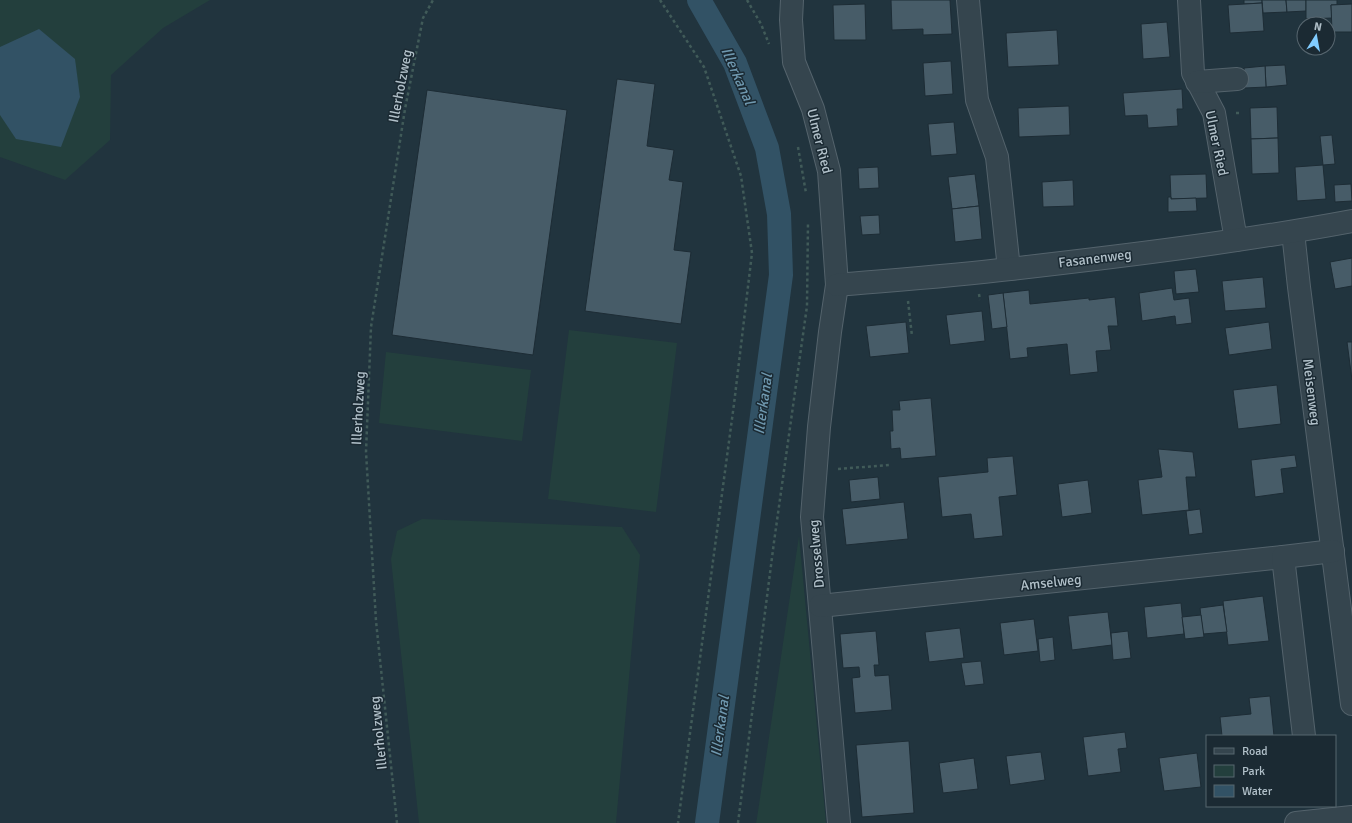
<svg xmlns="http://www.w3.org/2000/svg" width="1352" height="823" viewBox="0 0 1352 823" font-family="Signika,sans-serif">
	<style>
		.green { fill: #233f3d }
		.water { fill: #325265 }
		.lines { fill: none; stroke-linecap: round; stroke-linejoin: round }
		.canal { stroke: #325265; stroke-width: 24 }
		.building { fill: #475c68; stroke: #1d2c35 }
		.minor-casing { stroke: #54636c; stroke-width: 24 }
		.path { stroke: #415b59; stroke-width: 2.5; stroke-dasharray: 3 3; stroke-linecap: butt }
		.minor { stroke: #35454e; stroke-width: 22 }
		.labels { text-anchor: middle; stroke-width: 3; stroke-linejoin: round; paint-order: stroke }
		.street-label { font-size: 14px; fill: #b1c0c9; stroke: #1b2a33 }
		.water-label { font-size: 15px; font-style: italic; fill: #6f98af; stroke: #1b2a33 }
	</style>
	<rect width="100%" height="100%" fill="#21343e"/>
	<g class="green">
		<polygon points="0,0 210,0 163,28 111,75 110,140 65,180 0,157"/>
		<polygon points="569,330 677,343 656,512 548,499"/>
		<polygon points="386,352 531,370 522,441 379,423"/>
		<polygon points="422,519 622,527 640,555 616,823 419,823 391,559 397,531"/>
		<polygon points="799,536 826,823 756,823 757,818"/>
	</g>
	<polygon class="water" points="39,29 75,59 80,97 61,147 16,139 0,115 0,47"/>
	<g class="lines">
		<polyline class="canal" points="699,0 735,63 767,148 779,214 781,275 707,823"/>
	</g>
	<g class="building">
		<polygon points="891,0 950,0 952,34 923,35 923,29 892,30"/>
		<polygon points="1244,0 1262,0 1262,3 1244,4"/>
		<polygon points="1262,0 1286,0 1287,12 1263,13"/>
		<polygon points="1286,0 1306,0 1306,11 1287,12"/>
		<polygon points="1306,0 1337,0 1337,5 1331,5 1332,18 1306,19"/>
		<polygon points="1262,3 1264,31 1230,33 1228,5"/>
		<polygon points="865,4 866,40 834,40 833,5"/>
		<polygon points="1352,4 1352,32 1332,32 1331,5"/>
		<polygon points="1167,22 1170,57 1143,59 1141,24"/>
		<polygon points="1057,30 1059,65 1008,67 1006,33"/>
		<polygon points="951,61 953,94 925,96 923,63"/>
		<polygon points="1285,65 1287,85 1266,87 1265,66"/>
		<polygon points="1265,66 1266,87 1245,88 1244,68"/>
		<polygon points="617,79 655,84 647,146 674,150 669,180 683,182 674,250 691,252 681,324 585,311"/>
		<polygon points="1182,89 1183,109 1177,109 1178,126 1148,128 1147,115 1125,116 1123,93"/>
		<polygon points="427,90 567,110 533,355 392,335"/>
		<polygon points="1069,106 1070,135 1019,137 1018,108"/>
		<polygon points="1277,107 1278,138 1251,139 1250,108"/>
		<polygon points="954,122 957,154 931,156 928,124"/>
		<polygon points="1332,135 1335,164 1323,165 1320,136"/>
		<polygon points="1278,138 1279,173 1252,174 1251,139"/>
		<polygon points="1323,165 1326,199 1297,201 1295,167"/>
		<polygon points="878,167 879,188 859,189 858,168"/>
		<polygon points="975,174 979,206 952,209 948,177"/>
		<polygon points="1206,174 1207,198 1171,199 1170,175"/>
		<polygon points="1073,180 1074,206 1043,207 1042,182"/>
		<polygon points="1351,184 1352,201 1335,202 1334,185"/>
		<polygon points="1168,197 1171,197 1171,199 1196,198 1197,211 1168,212"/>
		<polygon points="979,206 982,239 955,242 952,209"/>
		<polygon points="879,215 880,234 862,235 860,216"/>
		<polygon points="1352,258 1352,286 1335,289 1330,262"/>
		<polygon points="1196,269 1199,292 1176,294 1174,271"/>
		<polygon points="1263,277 1266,308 1225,311 1222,281"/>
		<polygon points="1172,288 1174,300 1189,298 1192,323 1176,325 1175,316 1142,321 1139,293"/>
		<polygon points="1029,290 1030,304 1089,298 1089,300 1115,297 1118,326 1108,326 1111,350 1096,351 1098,372 1070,375 1067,344 1027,348 1028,357 1010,359 1003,293"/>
		<polygon points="1003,293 1007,327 992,329 988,295"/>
		<polygon points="982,311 985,341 950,345 946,315"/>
		<polygon points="906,322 909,353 870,357 866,326"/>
		<polygon points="1269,322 1272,349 1229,355 1225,328"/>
		<polygon points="1347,342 1352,342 1352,380"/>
		<polygon points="1277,385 1281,424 1238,429 1233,390"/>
		<polygon points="931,398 936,456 901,459 900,448 891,449 890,431 893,431 892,410 900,410 899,401"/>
		<polygon points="1158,449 1193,452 1196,477 1186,477 1189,510 1142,515 1138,480 1162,477"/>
		<polygon points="1295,455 1297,467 1281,469 1284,493 1255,497 1251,460"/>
		<polygon points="1013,456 1017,495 999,497 1003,536 974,539 971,514 942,517 938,477 988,472 987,458"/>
		<polygon points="878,477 880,499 851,502 849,480"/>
		<polygon points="1088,480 1092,513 1062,517 1058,484"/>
		<polygon points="904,502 908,539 846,545 842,509"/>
		<polygon points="1200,509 1203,533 1189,535 1186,511"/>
		<polygon points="1263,596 1269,641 1228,645 1223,601"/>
		<polygon points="1181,603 1184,634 1147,638 1144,607"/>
		<polygon points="1223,605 1227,632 1203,634 1200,608"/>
		<polygon points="1108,612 1112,645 1072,650 1068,616"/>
		<polygon points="1201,615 1204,637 1185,639 1182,617"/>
		<polygon points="1034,619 1038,651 1004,655 1000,623"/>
		<polygon points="960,628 964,658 929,662 925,632"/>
		<polygon points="876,631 879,665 874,665 875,676 889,675 892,710 855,713 852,678 860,677 859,667 843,668 840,634"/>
		<polygon points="1128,631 1131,658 1113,660 1111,633"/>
		<polygon points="1053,637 1055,660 1040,662 1038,639"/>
		<polygon points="981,661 984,684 965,686 961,663"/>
		<polygon points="1270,696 1274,736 1222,736 1220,717 1251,714 1249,698"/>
		<polygon points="1125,732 1127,748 1118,749 1121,772 1088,776 1083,737"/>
		<polygon points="909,741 914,813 862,817 856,745"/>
		<polygon points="1041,752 1045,780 1010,785 1006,756"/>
		<polygon points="1197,753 1201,787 1164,791 1159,758"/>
		<polygon points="974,758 978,789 943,793 939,763"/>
	</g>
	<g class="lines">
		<defs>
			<g id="minor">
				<polyline points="792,0 791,20 794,62 813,109 829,171 837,285 830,332 819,427 812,517 839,823"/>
				<polyline points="968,0 977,100 997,157 1009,269"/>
				<polyline points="1189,0 1193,73 1214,113 1236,240"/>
				<polyline points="1197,82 1237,79"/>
				<polyline points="1293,232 1299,287 1352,704"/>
				<path d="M837,285c58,-5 115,-9 173,-16 114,-13 229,-27 342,-48"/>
				<polyline points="820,606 1283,557"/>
				<polyline points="1304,736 1283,557 1333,551"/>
				<polyline points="1296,823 1352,817"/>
			</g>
		</defs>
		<use href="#minor" class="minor-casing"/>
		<g class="path">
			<polyline points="660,0 704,67 741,176 752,253 734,404 678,823"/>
			<polyline points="747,0 761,24 769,44"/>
			<polyline points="1236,113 1242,113"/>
			<polyline points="798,147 806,193"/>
			<polyline points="979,294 980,300"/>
			<polyline points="908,301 912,336"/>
			<polyline points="838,469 889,465"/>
			<polyline points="397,823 376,621 366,452 371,327 405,109 423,18 433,0"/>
			<polyline points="738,823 774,542 807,306 808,222"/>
		</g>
		<use href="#minor" class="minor"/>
	</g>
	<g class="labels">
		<g class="street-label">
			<text transform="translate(400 86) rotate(-79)" y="5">Illerholzweg</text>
			<text transform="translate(820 141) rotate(76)" y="5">Ulmer Ried</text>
			<text transform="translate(1217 143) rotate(78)" y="5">Ulmer Ried</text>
			<text transform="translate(1095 258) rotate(-7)" y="5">Fasanenweg</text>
			<text transform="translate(1312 392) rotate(83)" y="5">Meisenweg</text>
			<text transform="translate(358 408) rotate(-87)" y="5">Illerholzweg</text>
			<text transform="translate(816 554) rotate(-95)" y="5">Drosselweg</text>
			<text transform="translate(1051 582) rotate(-6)" y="5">Amselweg</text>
			<text transform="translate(378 733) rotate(-96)" y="5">Illerholzweg</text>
		</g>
		<g class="water-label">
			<text transform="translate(738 76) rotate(66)" y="5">Illerkanal</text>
			<text transform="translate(763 404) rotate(-82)" y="5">Illerkanal</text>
			<text transform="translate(720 726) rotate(-82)" y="5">Illerkanal</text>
		</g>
	</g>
	<rect x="1206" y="735" width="130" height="72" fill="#1b2a33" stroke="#57666f"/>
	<rect x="1214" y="748" width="20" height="6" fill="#35454e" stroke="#57666f"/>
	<text x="1242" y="755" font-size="12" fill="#b1c0c9">Road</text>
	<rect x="1214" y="765" width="20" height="12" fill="#233f3d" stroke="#57666f"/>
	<text x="1242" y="775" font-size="12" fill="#b1c0c9">Park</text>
	<rect x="1214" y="785" width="20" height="12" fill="#325265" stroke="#57666f"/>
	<text x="1242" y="795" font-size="12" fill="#b1c0c9">Water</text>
	<g transform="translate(1316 36) rotate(11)"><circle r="19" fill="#1b2a33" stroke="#57666f"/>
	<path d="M0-3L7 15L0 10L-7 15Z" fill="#81ccff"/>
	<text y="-6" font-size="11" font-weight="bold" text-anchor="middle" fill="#b1c0c9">N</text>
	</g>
</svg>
